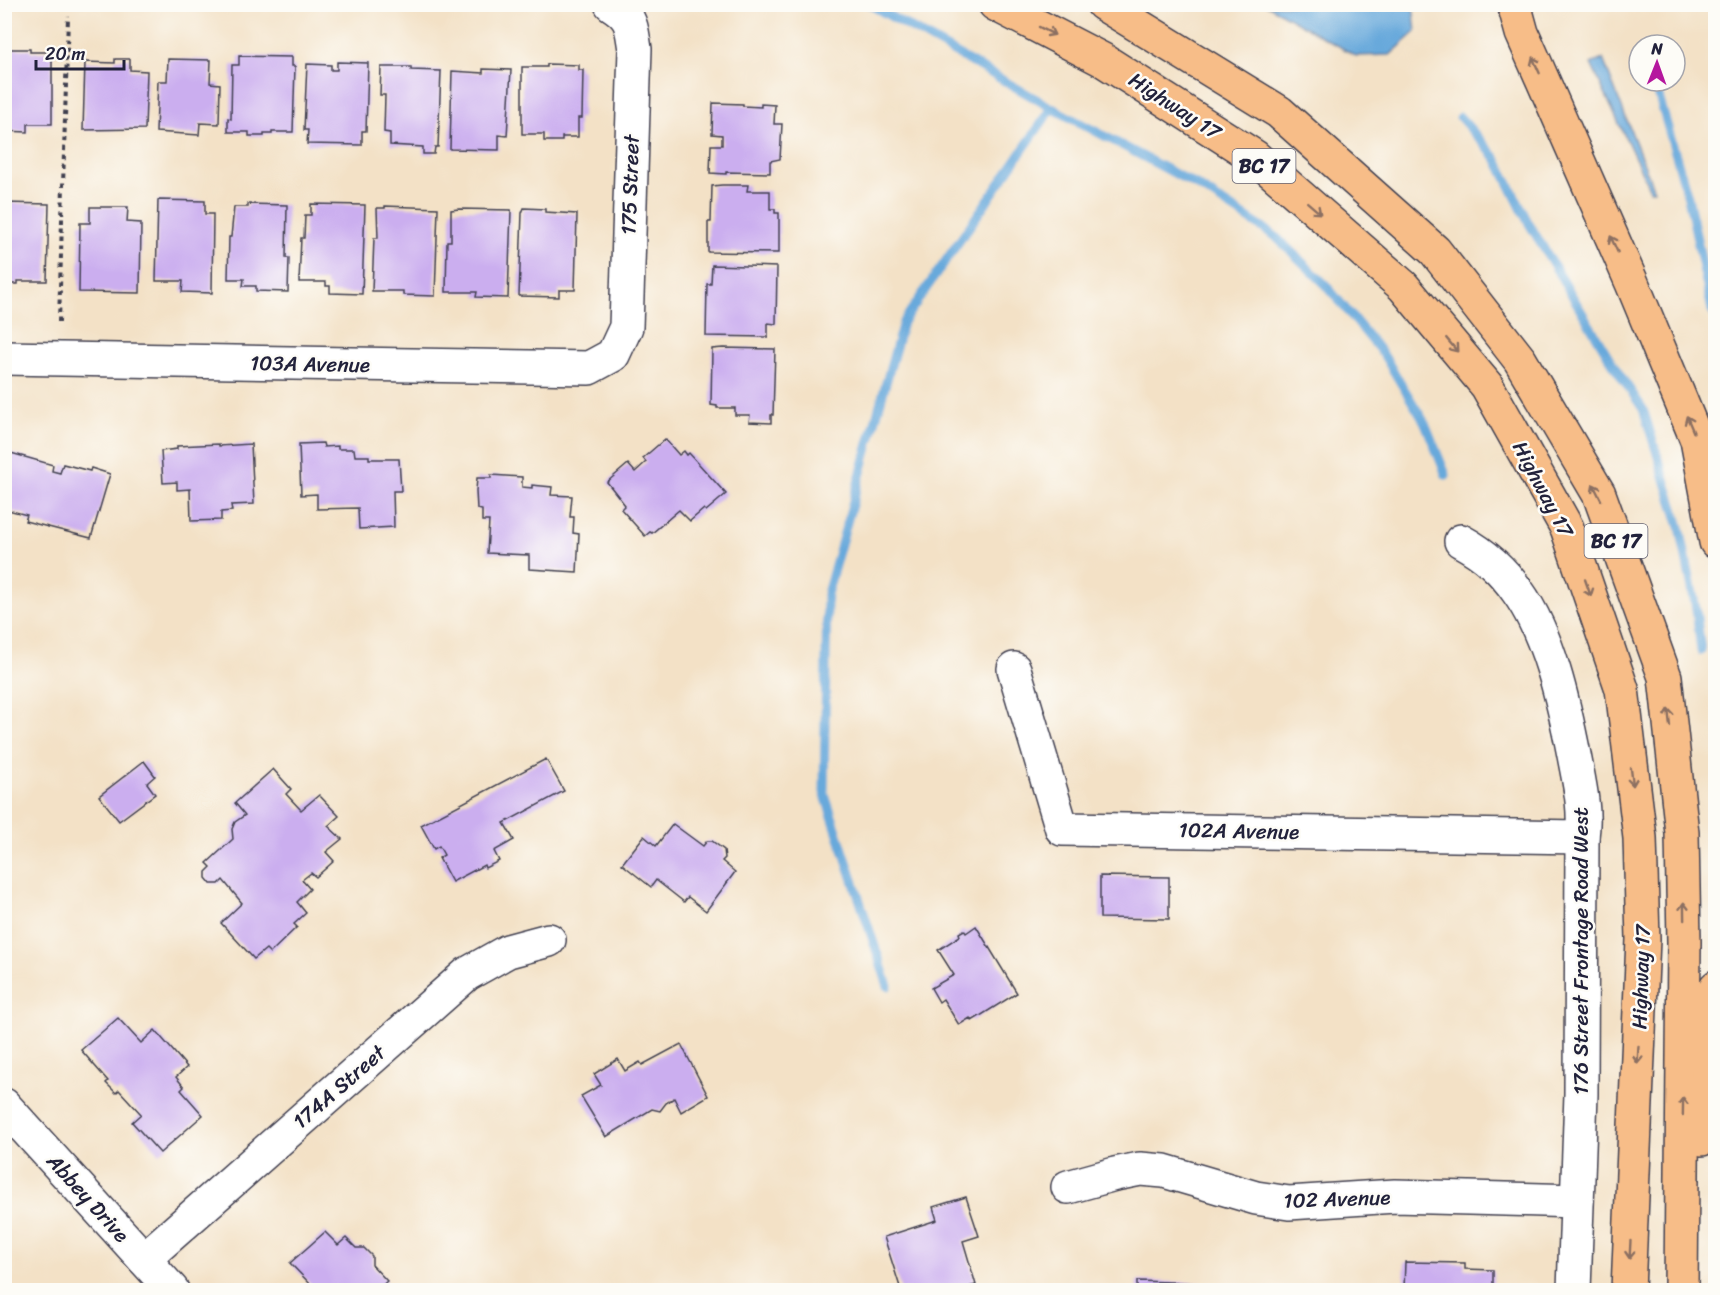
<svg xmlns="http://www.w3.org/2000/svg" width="1720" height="1295" viewBox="0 0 1720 1295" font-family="Sriracha,sans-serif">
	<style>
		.water { fill: #67a9db; stroke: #44668b; stroke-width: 1.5 }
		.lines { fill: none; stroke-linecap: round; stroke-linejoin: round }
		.stream { stroke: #67a9db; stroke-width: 9 }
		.building { fill: #cbaeef }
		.minor-casing { stroke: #413f50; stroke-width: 36 }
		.trunk-casing { stroke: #413f50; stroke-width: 36 }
		.path { stroke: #413f50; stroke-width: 4; stroke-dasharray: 4.5 4.5; stroke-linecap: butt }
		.minor { stroke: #fff; stroke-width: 33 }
		.trunk { stroke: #f7bd88; stroke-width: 33 }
		.oneway { stroke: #8c7062 }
		.labels { text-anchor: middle; stroke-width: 5; stroke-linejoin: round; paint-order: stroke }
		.shield { fill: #fdfcf7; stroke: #646373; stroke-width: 1.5 }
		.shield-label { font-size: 20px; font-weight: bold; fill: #22223b }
		.street-label { font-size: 21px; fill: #22223b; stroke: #fdfcf7 }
	</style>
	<rect width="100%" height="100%" fill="#fdfcf7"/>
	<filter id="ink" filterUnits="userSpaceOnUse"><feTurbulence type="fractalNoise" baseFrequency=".0167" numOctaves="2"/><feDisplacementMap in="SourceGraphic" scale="12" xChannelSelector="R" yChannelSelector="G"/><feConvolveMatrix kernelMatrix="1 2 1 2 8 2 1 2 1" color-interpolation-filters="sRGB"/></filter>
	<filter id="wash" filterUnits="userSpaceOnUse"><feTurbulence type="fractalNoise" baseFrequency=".008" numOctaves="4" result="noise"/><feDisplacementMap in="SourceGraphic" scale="24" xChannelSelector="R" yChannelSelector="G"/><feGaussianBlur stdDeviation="1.35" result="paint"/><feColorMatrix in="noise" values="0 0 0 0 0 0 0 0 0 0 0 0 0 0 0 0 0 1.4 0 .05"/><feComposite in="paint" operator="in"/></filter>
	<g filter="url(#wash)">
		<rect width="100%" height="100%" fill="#f3e1c6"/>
		<g class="water">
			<polygon points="1267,5 1413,5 1416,32 1390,55 1356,56"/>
			<polygon points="1603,59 1654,190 1650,190 1591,64"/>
		</g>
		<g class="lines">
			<g class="stream">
				<polyline points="869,4 1052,108 1198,186 1275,236 1326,285 1383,354 1425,423 1446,475"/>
				<polyline points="1655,83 1688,197 1712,310 1716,317"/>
				<polyline points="1460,117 1496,158 1528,222 1616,369 1643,409 1680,527 1696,609 1701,651"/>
				<polyline points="888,986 824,792 827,594 903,322 1052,108"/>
			</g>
		</g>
		<g id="blocks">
			<g class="building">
				<polygon points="4,49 30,49 30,52 52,52 52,124 28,124 28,132 4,131"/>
				<polygon points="239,56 292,57 292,66 295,66 293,132 272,132 272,134 264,134 264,136 249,136 249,132 228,132 228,118 231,119 232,65 239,65"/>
				<polygon points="115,59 130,59 130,70 147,71 145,129 83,130 85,62 115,63"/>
				<polygon points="168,59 211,60 210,83 220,84 219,124 200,123 199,135 156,132 158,81 167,81"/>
				<polygon points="337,62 368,63 366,131 362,131 362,145 307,144 308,130 304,130 307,64 331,65 331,70 337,70"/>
				<polygon points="547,64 579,65 579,70 583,70 582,118 578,118 578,137 562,137 562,141 544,141 544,134 522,134 522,67 547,67"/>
				<polygon points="381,67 411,67 411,70 441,71 438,147 435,147 434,154 423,154 423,147 390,145 390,133 384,132 385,95 380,95"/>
				<polygon points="483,69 511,70 507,136 499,135 499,150 450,149 452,71 483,73"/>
				<polygon points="713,103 743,104 743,106 761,107 761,104 775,105 774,124 782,124 780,159 770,161 770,173 726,172 726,174 710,173 711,145 722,145 722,135 712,134"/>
				<polygon points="722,185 748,185 747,191 770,191 770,209 775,209 775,213 779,213 779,253 708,252 708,222 711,222 712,186"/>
				<polygon points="158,200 205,201 205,214 213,214 212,293 182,292 183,281 156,281"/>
				<polygon points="4,203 49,204 47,281 18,281 18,284 4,284"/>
				<polygon points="248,204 287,205 286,258 289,258 288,292 256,291 256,286 243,286 244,279 228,279 229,237 231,237 234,207 248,207"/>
				<polygon points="311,204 365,205 362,294 330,293 330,286 326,286 326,282 299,282 301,238 304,238 305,215 311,215"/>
				<polygon points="385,206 438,208 435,296 403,295 403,291 372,291 374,238 378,238 377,208 385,208"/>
				<polygon points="90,207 128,207 127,222 141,223 140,293 79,292 80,223 90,223"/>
				<polygon points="524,208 545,209 545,212 577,214 575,290 559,290 559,297 519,296 522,213"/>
				<polygon points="459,209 511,210 508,298 476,297 477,292 446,292 447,241 451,241 451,210"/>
				<polygon points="712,265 777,267 776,324 768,323 768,337 706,336 707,284 711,284"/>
				<polygon points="723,348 775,349 773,415 771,415 771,423 749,422 750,415 735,415 735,408 717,408 717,406 711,405 712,349"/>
				<polygon points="665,439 679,455 684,451 687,455 689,453 726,494 706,511 704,509 690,521 679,510 652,533 650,532 645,536 621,509 625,505 607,482 628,464 635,472 646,462 643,458"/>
				<polygon points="323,443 324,447 338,446 338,449 354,449 355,456 369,456 369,459 399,459 401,491 393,491 394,527 359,529 358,508 317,509 317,494 301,495 299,444"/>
				<polygon points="219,444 219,446 251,444 254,504 231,505 232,511 221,512 221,520 191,521 190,489 177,490 177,482 163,483 161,451 177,449 177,446"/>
				<polygon points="4,451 53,465 52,471 60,473 63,464 90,471 91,468 110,474 91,538 25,521 27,515 4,509"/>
				<polygon points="491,475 522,477 522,487 532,488 532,485 552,487 551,495 572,496 570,517 574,517 573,533 579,534 577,572 529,569 529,555 487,553 489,521 482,521 482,510 477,509 476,491 477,478 491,478"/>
				<polygon points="546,759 564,791 504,823 514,840 494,851 499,861 485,868 484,865 452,882 439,858 444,855 439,846 434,849 421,825"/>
				<polygon points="144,761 155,776 147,783 155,794 119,821 99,796"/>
				<polygon points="273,769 291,789 286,794 301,810 319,795 339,816 328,826 342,839 326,852 334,861 316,877 311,873 302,880 310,889 297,902 306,913 294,924 297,927 270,953 266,949 254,959 221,923 242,903 223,880 219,884 211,884 206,878 206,872 211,867 207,863 233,839 232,829 235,822 245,815 235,803"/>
				<polygon points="673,824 703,846 707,841 712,841 724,850 725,858 722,861 735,872 706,911 688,897 684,902 656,880 651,887 622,864 644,836 656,846"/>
				<polygon points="1100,876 1169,877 1169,919 1100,918"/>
				<polygon points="976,926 1017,993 972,1021 970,1018 959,1025 943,999 939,1002 931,988 954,975 938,950 960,936 959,933 964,930 966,933"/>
				<polygon points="118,1018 141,1043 155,1030 187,1067 176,1077 184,1087 181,1090 203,1115 160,1153 132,1122 141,1114 119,1090 116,1093 106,1083 108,1081 81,1050"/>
				<polygon points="681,1044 708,1096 681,1112 674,1098 666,1103 660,1111 652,1109 606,1137 581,1096 601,1085 594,1074 618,1059 625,1071 640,1062 642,1065"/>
				<polygon points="966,1197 979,1236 963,1241 976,1285 958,1290 901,1290 884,1237 937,1220 933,1207"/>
				<polygon points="325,1232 338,1245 346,1238 356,1248 364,1248 372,1256 372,1265 387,1281 377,1290 316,1290 290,1263"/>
				<polygon points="1405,1262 1465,1263 1465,1269 1493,1270 1493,1290 1404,1290"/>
				<polygon points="1137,1281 1201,1283 1201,1290 1137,1290"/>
			</g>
		</g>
	</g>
	<g filter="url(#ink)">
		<use href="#blocks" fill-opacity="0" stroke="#413f50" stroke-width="1.5"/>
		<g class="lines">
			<defs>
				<g id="minor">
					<path d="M4,358l585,10 24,-13 13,-28 9,-278c-4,-23 -2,-31 -24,-45"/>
					<path d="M1461,541c24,13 41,28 57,51 31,43 46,112 56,163 5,27 12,54 8,82l-1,257 -7,196"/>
					<polyline points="1014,669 1062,829 1582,837"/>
					<polyline points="4,1105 172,1290"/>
					<polyline points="1068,1187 1115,1174 1140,1169 1164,1171 1256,1198 1289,1203 1395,1196 1577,1201"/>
					<polyline points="144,1259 467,974 508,951 549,940"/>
				</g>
				<g id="trunk">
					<polyline points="995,4 1103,60 1255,157 1403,286 1487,386 1567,528 1622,689 1640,838 1643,939 1628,1290"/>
					<polyline points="1103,4 1279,112 1435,251 1520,360 1599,494 1665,677 1682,833 1684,942 1681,1290"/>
					<polyline points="1514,4 1522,33 1632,283 1697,440 1716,542"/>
					<polyline points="1702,1139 1716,987"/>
				</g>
			</defs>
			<use href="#minor" class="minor-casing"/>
			<use href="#trunk" class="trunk-casing"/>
			<polyline class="path" points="59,322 68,16"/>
			<use href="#minor" class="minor"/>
			<use href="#trunk" class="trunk"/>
		</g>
		<defs><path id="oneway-shaft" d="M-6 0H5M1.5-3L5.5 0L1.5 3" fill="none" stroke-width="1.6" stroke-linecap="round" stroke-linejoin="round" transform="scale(1.5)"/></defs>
		<g class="oneway">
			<use href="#oneway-shaft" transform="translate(1047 31) rotate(27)"/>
			<use href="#oneway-shaft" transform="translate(1536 65) rotate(-114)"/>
			<use href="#oneway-shaft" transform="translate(1314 208) rotate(41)"/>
			<use href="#oneway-shaft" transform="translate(1614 244) rotate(-114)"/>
			<use href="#oneway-shaft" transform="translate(1452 345) rotate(50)"/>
			<use href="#oneway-shaft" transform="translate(1690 424) rotate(-113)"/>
			<use href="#oneway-shaft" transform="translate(1597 492) rotate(-117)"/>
			<use href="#oneway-shaft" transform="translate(1588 588) rotate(71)"/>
			<use href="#oneway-shaft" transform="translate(1669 717) rotate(-96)"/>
			<use href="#oneway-shaft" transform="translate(1632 777) rotate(83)"/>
			<use href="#oneway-shaft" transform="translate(1684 911) rotate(-91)"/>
			<use href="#oneway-shaft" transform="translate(1638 1055) rotate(93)"/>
			<use href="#oneway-shaft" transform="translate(1683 1106) rotate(-89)"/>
			<use href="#oneway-shaft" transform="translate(1630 1250) rotate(93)"/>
		</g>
	</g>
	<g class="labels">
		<g class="shield">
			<rect x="1232.5" y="149" width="63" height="34" rx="4.5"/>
			<rect x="1584.5" y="524" width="63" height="34" rx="4.5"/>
		</g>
		<g class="shield-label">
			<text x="1264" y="173">BC 17</text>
			<text x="1616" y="548">BC 17</text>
		</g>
		<g class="street-label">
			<text transform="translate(1175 106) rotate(33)" y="7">Highway 17</text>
			<text transform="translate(630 185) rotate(-88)" y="7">175 Street</text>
			<text transform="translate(310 364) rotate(1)" y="7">103A Avenue</text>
			<text transform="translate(1543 489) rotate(62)" y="7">Highway 17</text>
			<text transform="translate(1239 831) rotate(1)" y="7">102A Avenue</text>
			<text transform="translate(1581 951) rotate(-90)" y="7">176 Street Frontage Road West</text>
			<text transform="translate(1641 977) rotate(-88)" y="7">Highway 17</text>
			<text transform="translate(339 1087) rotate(-41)" y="7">174A Street</text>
			<text transform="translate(88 1198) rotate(48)" y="7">Abbey Drive</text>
			<text transform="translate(1337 1199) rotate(-2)" y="7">102 Avenue</text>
		</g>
	</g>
	<rect width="1720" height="1295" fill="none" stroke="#fdfcf7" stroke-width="24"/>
	<g transform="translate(1657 63) rotate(1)"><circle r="28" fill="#fdfcf7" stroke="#a5a5ac" stroke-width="1.5"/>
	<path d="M0-4.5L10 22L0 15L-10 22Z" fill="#b5179e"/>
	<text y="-9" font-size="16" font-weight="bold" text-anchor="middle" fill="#22223b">N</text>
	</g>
	<path d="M36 60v9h88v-9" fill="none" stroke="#22223b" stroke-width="3"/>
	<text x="45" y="60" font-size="18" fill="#22223b" stroke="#fdfcf7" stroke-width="4.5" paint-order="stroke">20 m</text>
</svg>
